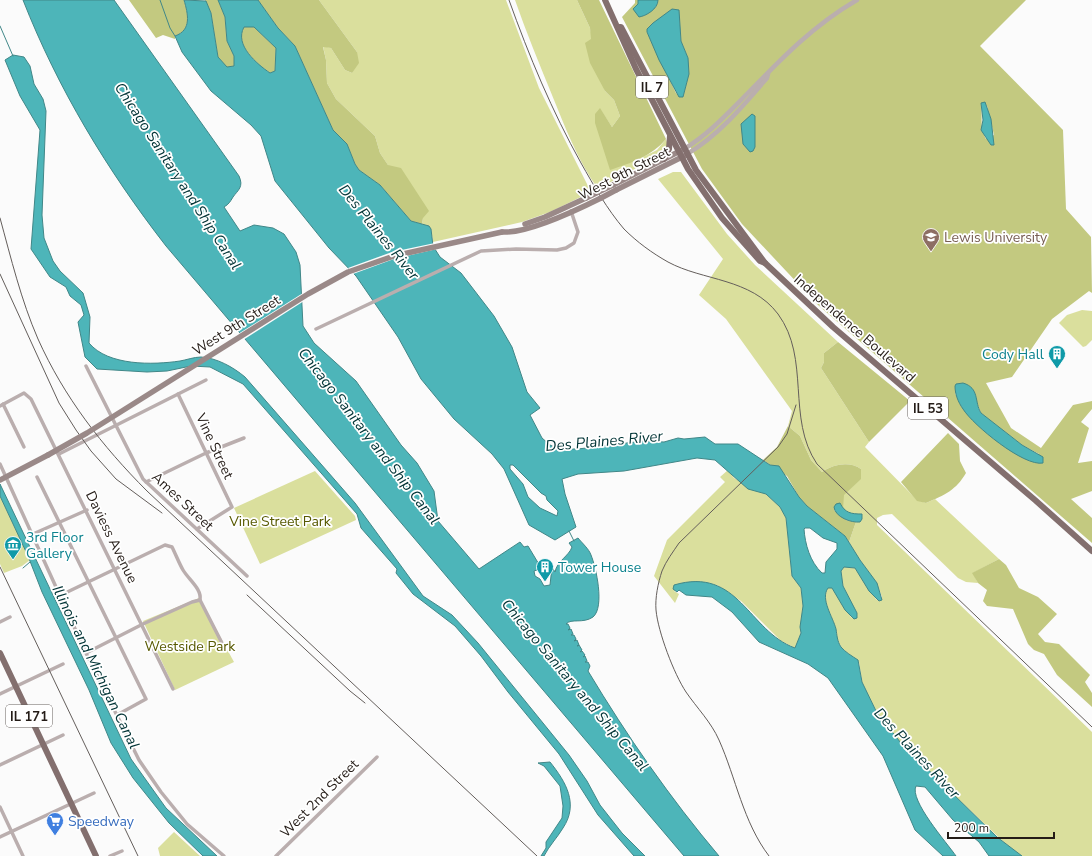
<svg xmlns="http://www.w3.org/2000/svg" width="1092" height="856" viewBox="0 0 1092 856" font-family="'Nunito Sans',sans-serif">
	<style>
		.green { fill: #dadf9d }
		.forest { fill: #c3c980; fill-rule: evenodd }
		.water { fill: #4db5b9; stroke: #418788; fill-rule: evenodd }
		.pier { fill: #fbfbfb }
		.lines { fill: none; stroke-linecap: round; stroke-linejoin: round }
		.stream { stroke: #418788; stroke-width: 1 }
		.minor { stroke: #baaeae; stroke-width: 3.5 }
		.tertiary { stroke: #baaeae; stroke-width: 4.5 }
		.secondary { stroke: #9a8988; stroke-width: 5.5 }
		.primary { stroke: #836f6e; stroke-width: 6 }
		.rail { stroke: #645e5b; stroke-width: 1 }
		.secondary-bridge { stroke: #9a8988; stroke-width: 5.5 }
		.labels { text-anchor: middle; stroke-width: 3.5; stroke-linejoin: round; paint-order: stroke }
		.shield { fill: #fff; stroke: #66605d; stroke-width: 1 }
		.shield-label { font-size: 13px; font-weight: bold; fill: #241c17 }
		.street-label { font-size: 14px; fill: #241c17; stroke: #fff }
		.education-label { font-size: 14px; fill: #785e54; stroke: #fff; text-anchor: start }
		.culture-label { font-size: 14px; fill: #0d838f; stroke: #fff; text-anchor: start }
		.park-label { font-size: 14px; fill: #575900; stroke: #fff }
		.shop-label { font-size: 14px; fill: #366cbe; stroke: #fff; text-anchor: start }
		.water-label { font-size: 15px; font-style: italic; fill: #003335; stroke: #fff }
	</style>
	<rect width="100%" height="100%" fill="#fbfbfb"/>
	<g class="green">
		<polygon points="319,0 506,0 539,88 591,192 550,212 522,222 433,242 431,229 422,224 423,218 380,153 375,136 336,99 327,83 326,60 323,46 331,48 345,70 352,73 357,52"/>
		<path d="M515,0h62l13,28 15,63 9,9 6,16 -8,11 -12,-18 33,53 24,-12 9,-11 2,6 -4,8 -66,36c-20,-28 -33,-62 -46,-94 -13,-32 -26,-63 -37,-95z"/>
		<path d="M673,172h8l46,62 28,31 83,77 -14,11v9l-3,6 48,74 -4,5 52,53 9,3 9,-4 64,60 -26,14 5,10 -12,-1 -8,-4 -66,-64 -9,1 -6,3v7l215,207v124h-70l-11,-7 -92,-87 -18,-19 -24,-30 -15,-31 -3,-20c-6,-5 -15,-10 -19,-17 -4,-5 -3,-12 -5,-18 -3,-11 -15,-28 -7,-39h4l19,29 3,2 3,-5 -14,-28 -2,-15 3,-4 11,1 21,31 3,2 3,-4c-6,-20 -23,-35 -33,-55l7,-20h4l-17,-13v-14l17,-16 1,-10c-12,-8 -27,-5 -39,3l-11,-12 -11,-24 -12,-10 4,-15 -66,-92 -27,-24 24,-36 -65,-80z"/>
		<polygon points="1082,310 1092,311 1092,340 1086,346 1083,347 1059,323 1067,315"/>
		<polygon points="728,470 734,478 759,492 766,494 780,507 786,518 792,576 801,588 803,606 800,637 795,648 781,641 741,601 717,585 674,591 679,594 675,603 654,576 667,540 725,482 720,477"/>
		<polygon points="315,471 355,516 356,520 260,564 234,508"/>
		<polygon points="0,496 30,560 22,566 4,573 0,564"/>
		<polygon points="199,598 234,662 175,690 143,621"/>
		<polygon points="174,832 200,856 160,856 158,848"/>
	</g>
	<g class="forest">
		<path d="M129,0h55c4,14 8,30 -9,36v3l-12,-4 -7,3z"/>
		<polygon points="205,0 218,0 225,17 227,41 234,56 234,66 227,68 218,57 211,13"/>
		<polygon points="258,0 319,0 357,52 359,63 352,73 345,70 331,48 323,47 326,60 327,83 336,99 375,136 380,153 388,165 401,168 429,211 423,218 422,224 411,221 380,185 359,170 355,164 347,144 333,130 295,46 278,28"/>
		<path d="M577,0h22l67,139c-14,17 -35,24 -56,31l-15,-47v-9l5,-6 12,19 8,-11 -6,-16 -9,-9 -15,-28 -5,-20 6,-4 -1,-11z"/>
		<path d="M635,0h3v4l-5,5 11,7c5,-5 14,-8 14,-16h368l-46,46 83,84 3,79 25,28 1,56 -3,-2 -37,28 -40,58 -26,6 25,45 30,20 32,-43 19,-4v8l-11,13 8,6 -11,35 14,-2v30l-21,8 21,19v25l-274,-238 -76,-81 -40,-55 -80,-152 13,-14zM678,10l3,31 7,17 -1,23 -4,16 -7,-4 -29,-61 6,-9zM981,103l6,3 7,29 -8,4c-7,-14 -3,-20 -5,-36zM955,393l23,13 3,7 7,6 34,26 17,9 -17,3c-28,-17 -53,-34 -67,-64z"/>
		<path d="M244,27h10l22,21 -1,23 -5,2c-13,-9 -36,-28 -26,-46z"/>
		<polygon points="838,342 910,401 869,442 821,368 824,362 824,353"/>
		<path d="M788,426l12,10 11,24 11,12c12,-8 27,-11 39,-3v10l-17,16 -1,14 -9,1 12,10 10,2 -7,20 -4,-6 -38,-30 -8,-9 -12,-21 -24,-16 14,-13z"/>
		<path d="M948,433l11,11 1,17 6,12c-10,17 -21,22 -40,30l-9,-2 -16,-19z"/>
		<polygon points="999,559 1006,565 1019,588 1038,597 1057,614 1038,634 1045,642 1059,644 1090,675 1085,682 1092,693 1092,707 1057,675 1044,654 1034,650 1028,644 1013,609 987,606 983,601 987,590 978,583 972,573"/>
	</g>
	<g class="water">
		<path d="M23,0h91l125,176c5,11 -1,14 -6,21 -3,5 -4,7 -9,10l16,24 14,-6 19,3 11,6 12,18 4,13 3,61 11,17 42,38 45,64 16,18 17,28 4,30 41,48 41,-27 4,5 4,-1 12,20v3l-6,2 1,5 5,3 4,7 6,-1 2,-18 3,5c2,-11 14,-16 17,-25l-3,-4 9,-5c4,5 11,11 13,17 5,12 14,52 2,62 -10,7 -22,1 -27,7h2l2,4 -2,2 3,-1 2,5 -2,1h3l2,4 -2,2 3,-1 2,5 -2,1 2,-1 3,5 -2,2 2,-1 3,4 -2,2 2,-1 2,5 -2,1h3l2,4 -2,5c39,65 82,127 131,185h-35l-518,-610c-59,-76 -108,-157 -143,-246z"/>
		<path d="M184,0l22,1 5,12 7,44 9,10 7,-1v-10l-7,-15 -2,-24 -7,-17h40l20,28 17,18 38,84 14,14 8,20 4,6 21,15 31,36 18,5 2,3 2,17 7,11 21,16 33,43 18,31 15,45 13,16 -10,7 12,23 8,7 9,4h19l65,-8 21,1 14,-4 6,1 21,-2 10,7h23l32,21 9,1 20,31 8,9 38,30 15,24 17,23 5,17 -3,1 -10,-10 -14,-23 -11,-1 -3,4 2,15 14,27v5l-3,1 -9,-9 -13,-22h-4c-8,11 5,29 8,41 1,6 1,12 5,18 4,5 11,9 17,13l4,22 15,31 24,30 96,94 25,19h-33l-10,-14 -26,-22 -28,-33 -9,-1c-7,14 31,57 40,70h-13l-28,-26 -32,-74 -55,-78 -20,-14 -49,-22 -27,-30 -20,-15 -26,-2 -7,-5 -2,2 -4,-3 1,-4c65,-19 74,46 121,63l6,-15 -1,-6 3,-21 -2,-18 -9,-12 -6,-58 -6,-11 -14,-13 -18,-5 -33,-29 -18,-2 -73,13 -46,3 -16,5 3,15 11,33 -21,13 -26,-15 -25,-56 -12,-15 -38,-35 -33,-40 -23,-42 -42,-61 -27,-28 -54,-67 -14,-45 -10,-11 -40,-34 -29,-39 -7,-16c17,-6 13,-22 9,-36zM244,27h10l22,21 -1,23 -5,2c-13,-9 -36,-28 -26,-46zM510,465h3l28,28 5,3 1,4 11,11 -1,5 -17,-8 -12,-11 -5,-13 -13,-15zM805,528h5l13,10 14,5v6l-11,13 -1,11h-3c-12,-11 -17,-29 -18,-44z"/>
		<path d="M638,0h20c0,9 -12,16 -19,17l-6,-8 5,-5z"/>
		<polygon points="672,9 679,10 681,41 688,58 689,74 683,97 679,97 659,60 647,32 647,29 653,23"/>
		<path d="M13,55l11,2 6,9 4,18 9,15 3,12 -4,104 2,23 9,23 7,10 23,22 7,24 -1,26c19,23 64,22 91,18 6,-1 14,-4 21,-4 16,1 32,10 44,20l110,126 68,93 29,19 26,28 91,112 18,26 13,24 22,28 23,23h-11l-36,-41 -39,-61 -51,-62 -27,-36 -26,-30 -42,-32 -17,-21 1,-4 -36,-41 -4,-14 -114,-130 -33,-17 -19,-1 -24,5 -20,1 -50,-3 -12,-12 -7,-35 6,-7 -3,-10 -11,-9 -4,-9 -16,-10 -19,-28 9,-119 -20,-34 -15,-36z"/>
		<polygon points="985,102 991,119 994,145 991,145 981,130 983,120 981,103"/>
		<polygon points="752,114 755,116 755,147 753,151 750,152 743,144 741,124"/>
		<path d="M963,383c17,5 11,19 18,30l41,32 21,12v6c-19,4 -70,-38 -80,-54 -5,-7 -8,-15 -8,-23l1,-2z"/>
		<polygon points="0,484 131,759 166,808 217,856 203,856 169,823 133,778 111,743 89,690 42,592 28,556 0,496"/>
		<path d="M840,503c5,10 11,11 22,11v5l-2,3c-9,1 -25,-5 -26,-15l2,-3z"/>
		<path d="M550,762c16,20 29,42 13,66 -6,10 -14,18 -19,28h-3l5,-8v-6l16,-24 1,-12 -3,-20 -16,-20 -6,-3z"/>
	</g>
	<g class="pier">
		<polygon points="435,243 437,249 394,259 353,274 348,268 392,252"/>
		<polygon points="303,293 304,301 243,340 238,334"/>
	</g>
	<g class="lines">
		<g class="stream">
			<polyline points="160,0 170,28 175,36"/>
			<polyline points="0,26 13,56"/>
			<polyline points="569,531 574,541"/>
			<polyline points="23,568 30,562"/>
		</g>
		<g class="minor">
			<polyline points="316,329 481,251 516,249 557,250 566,248 574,243 578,232 571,211"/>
			<polyline points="86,366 143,479 247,576"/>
			<polyline points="178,394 232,507 197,529"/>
			<polyline points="3,404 24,447"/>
			<polyline points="0,406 24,393 31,399 173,689"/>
			<polyline points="59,454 206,380"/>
			<polyline points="0,464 86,653 139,760 161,792 187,824 224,856"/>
			<polyline points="37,477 146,699 117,715"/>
			<polyline points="146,482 206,453 244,438"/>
			<polyline points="33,534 87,510"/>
			<path d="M59,596l106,-51 7,2c4,8 7,16 11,23 6,10 19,19 17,30l24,47"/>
			<polyline points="0,622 10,617"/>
			<polyline points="86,653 143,624 192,602 200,600"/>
			<polyline points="0,694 63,664"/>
			<polyline points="0,765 63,735"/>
			<polyline points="0,807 23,856"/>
			<polyline points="0,837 94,793"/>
			<polyline points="110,856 122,851"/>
			<polyline points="276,856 377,757"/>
		</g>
		<g class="tertiary">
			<path d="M684,149c25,-15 44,-36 64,-56 34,-35 67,-69 109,-93"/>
			<path d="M687,154c32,-19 56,-48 80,-76l1,-4"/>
		</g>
		<g class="secondary">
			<polyline points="613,185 682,150"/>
			<polyline points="616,190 686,155"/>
			<polyline points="525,224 545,217 586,198"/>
			<path d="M502,232c26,2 75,-22 99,-34"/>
			<polyline points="0,480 48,455"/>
		</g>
		<g class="primary">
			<polyline points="605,0 636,69 688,169 722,218 760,261 765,263"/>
			<polyline points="619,27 621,27 696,170 765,263 833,327 1035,500 1092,551"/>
			<polyline points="664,159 669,149 670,136"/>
			<polyline points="0,653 96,856"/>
		</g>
		<g class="rail">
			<path d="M509,0c20,56 43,111 72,163 13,23 26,46 43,66 13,13 28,24 44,33 35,19 83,16 110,52 33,45 8,104 39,150l275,263"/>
			<path d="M0,218c11,40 21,82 38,121 26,58 64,107 109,152l390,365"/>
			<polyline points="0,274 59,403 76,430 91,451 116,479 162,513"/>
			<polyline points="0,567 138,856"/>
			<polyline points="247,595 350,691 365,703"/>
			<path d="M769,856c-26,-34 -33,-78 -50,-116 -8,-18 -22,-32 -33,-48 -12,-18 -28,-60 -30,-82 -1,-12 2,-27 6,-39 4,-10 11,-19 17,-28l99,-96 9,-13 9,-29"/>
		</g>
		<g class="secondary-bridge">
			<polyline points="586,198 613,185"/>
			<polyline points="601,198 616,190"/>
			<polyline points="48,455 87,433 308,294 348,272 394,256 502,232"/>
		</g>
	</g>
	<defs>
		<symbol id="university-pin" viewBox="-11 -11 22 30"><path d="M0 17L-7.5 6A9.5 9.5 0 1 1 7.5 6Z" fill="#8d6e63" stroke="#fff"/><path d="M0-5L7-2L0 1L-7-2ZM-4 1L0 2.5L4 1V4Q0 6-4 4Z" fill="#fff"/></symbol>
		<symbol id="building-pin" viewBox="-11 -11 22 30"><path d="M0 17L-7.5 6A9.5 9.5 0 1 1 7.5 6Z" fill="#0f9aa8" stroke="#fff"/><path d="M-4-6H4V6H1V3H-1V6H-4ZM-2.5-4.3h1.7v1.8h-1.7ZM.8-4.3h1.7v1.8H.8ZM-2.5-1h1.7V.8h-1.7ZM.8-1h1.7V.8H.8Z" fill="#fff"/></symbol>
		<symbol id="museum-pin" viewBox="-11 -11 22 30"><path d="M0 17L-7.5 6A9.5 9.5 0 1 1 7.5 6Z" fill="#0f9aa8" stroke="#fff"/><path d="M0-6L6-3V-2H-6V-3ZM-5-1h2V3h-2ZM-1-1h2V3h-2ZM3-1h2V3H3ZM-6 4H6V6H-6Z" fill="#fff"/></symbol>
		<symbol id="supermarket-pin" viewBox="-11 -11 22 30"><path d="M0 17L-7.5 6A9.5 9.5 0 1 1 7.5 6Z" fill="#3f7fe0" stroke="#fff"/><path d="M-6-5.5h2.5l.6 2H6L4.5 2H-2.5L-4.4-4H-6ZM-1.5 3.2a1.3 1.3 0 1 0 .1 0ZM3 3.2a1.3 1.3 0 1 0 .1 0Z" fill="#fff"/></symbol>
	</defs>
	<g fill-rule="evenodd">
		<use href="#university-pin" x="921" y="227" width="20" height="27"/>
		<use href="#building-pin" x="1047" y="344" width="20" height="27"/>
		<use href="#museum-pin" x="3" y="535" width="20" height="27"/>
		<use href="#building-pin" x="535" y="557" width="20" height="27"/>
		<use href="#supermarket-pin" x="45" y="811" width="20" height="27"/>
	</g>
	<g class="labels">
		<g class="shield">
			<rect x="636" y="76" width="32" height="22" rx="3"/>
			<rect x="908" y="397" width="40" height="22" rx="3"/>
			<rect x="6" y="705" width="46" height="22" rx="3"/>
		</g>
		<g class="shield-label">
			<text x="652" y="92">IL 7</text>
			<text x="928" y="413">IL 53</text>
			<text x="29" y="721">IL 171</text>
		</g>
		<g class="street-label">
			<text transform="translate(624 173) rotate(-27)" y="5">West 9th Street</text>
			<text transform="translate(236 325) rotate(-32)" y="5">West 9th Street</text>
			<text transform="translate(855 328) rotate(41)" y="5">Independence Boulevard</text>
			<text transform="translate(215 446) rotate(65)" y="5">Vine Street</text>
			<text transform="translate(183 501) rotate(43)" y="5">Ames Street</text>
			<text transform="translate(112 537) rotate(64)" y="5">Daviess Avenue</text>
			<text transform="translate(319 798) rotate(-45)" y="5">West 2nd Street</text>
		</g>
		<g class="education-label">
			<text x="944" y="242">Lewis University</text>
		</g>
		<g class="culture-label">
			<text x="1044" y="359" text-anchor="end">Cody Hall</text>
			<text x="26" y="542">3rd Floor<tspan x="26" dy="16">Gallery</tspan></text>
			<text x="558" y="572">Tower House</text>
		</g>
		<g class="park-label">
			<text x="280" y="526">Vine Street Park</text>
			<text x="190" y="651">Westside Park</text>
		</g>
		<g class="shop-label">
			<text x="68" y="826">Speedway</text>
		</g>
		<g class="water-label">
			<text transform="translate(178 176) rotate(57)" y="5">Chicago Sanitary and Ship Canal</text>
			<text transform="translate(379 232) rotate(51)" y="5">Des Plaines River</text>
			<text transform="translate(369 436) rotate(52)" y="5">Chicago Sanitary and Ship Canal</text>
			<text transform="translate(604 441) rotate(-5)" y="5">Des Plaines River</text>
			<text transform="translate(96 667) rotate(64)" y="5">Illinois and Michigan Canal</text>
			<text transform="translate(575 685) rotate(50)" y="5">Chicago Sanitary and Ship Canal</text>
			<text transform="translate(917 753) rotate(47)" y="5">Des Plaines River</text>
		</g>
	</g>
	<path d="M948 832v6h106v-6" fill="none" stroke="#241c17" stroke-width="2"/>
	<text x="954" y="832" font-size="12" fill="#241c17" stroke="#ffffff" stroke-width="3" paint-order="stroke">200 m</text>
</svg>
